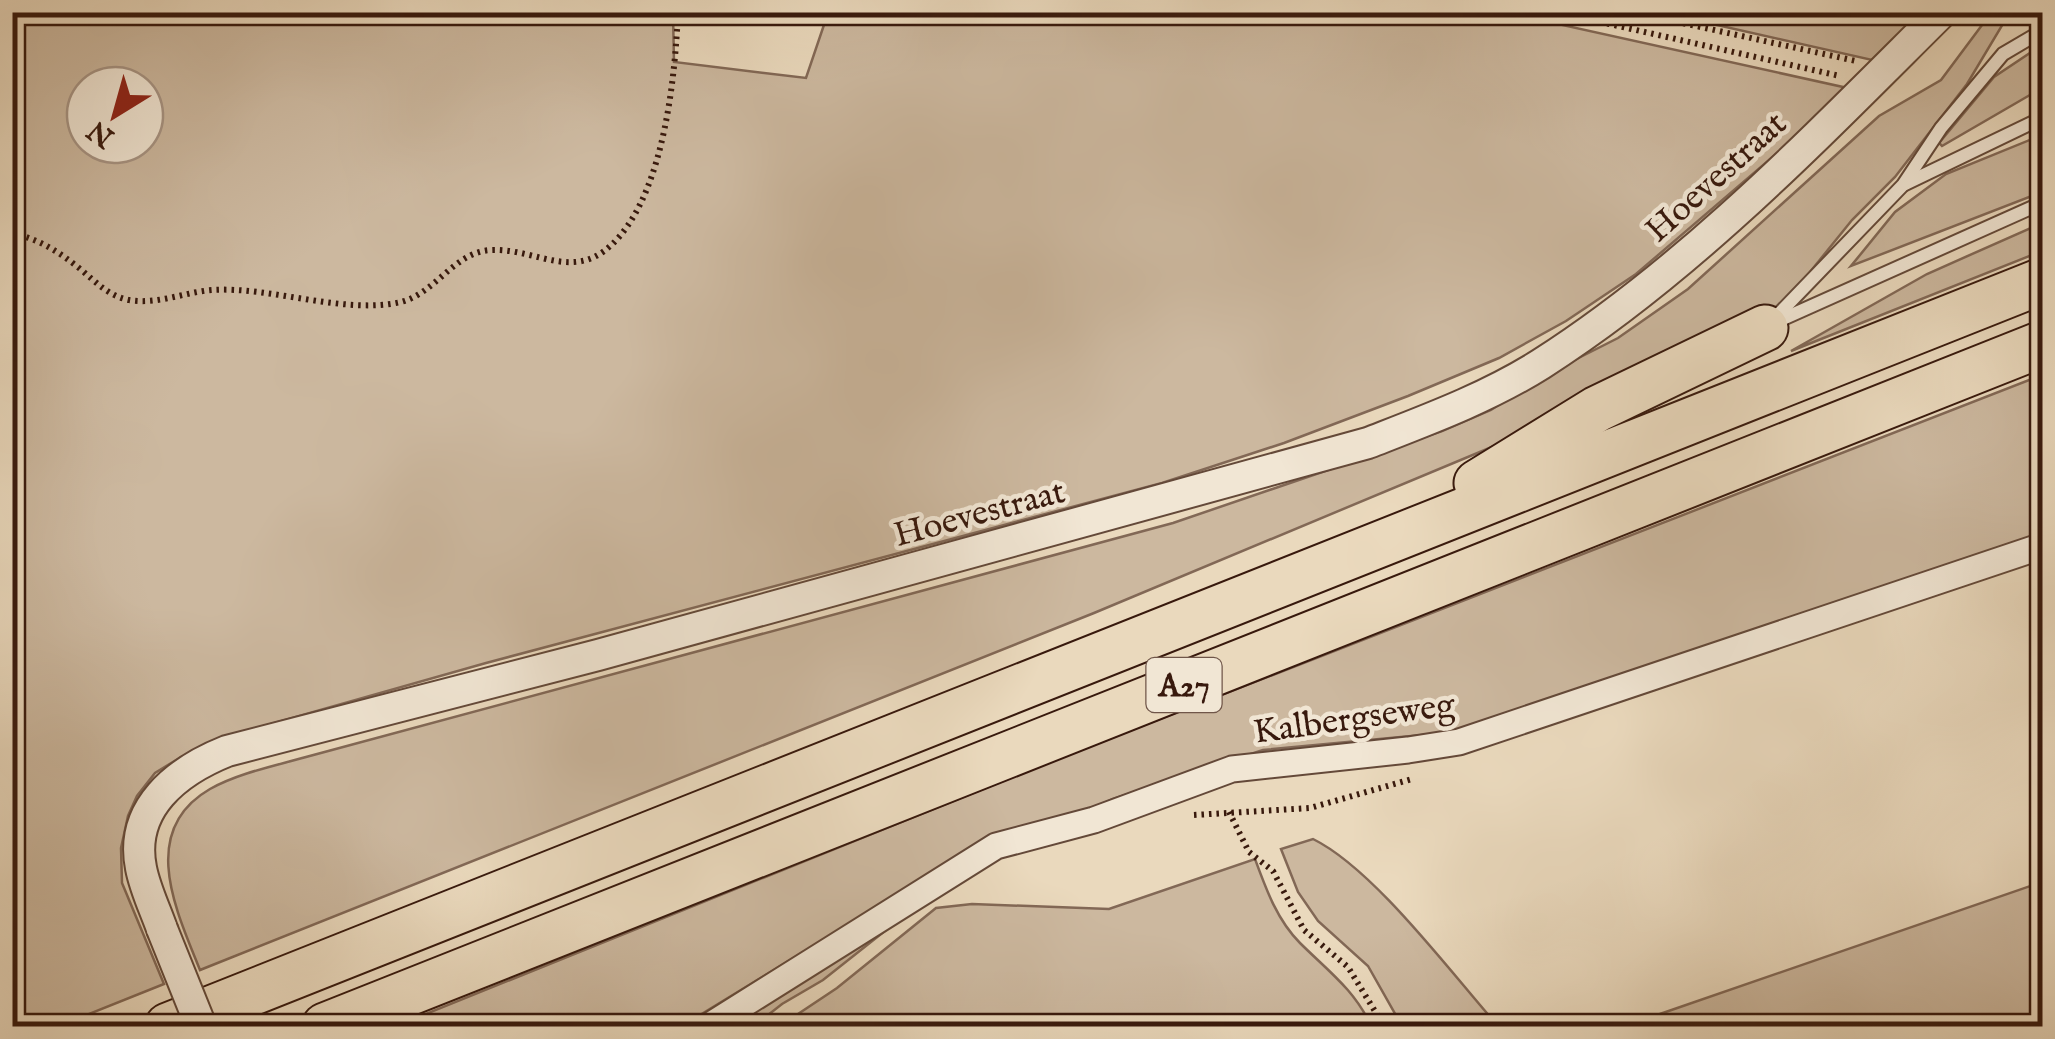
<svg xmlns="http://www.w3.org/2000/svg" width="2055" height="1039" viewBox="0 0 2055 1039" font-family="'IM FELL English',serif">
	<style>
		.green { fill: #ccb89f; stroke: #826856; stroke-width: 2.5; fill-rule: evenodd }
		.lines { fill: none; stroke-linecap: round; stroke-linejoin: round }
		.service-casing { stroke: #644939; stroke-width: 16 }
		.minor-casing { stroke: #644939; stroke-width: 29 }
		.tertiary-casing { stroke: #644939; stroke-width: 34 }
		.motorway-casing { stroke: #38190d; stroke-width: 49 }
		.path { stroke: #38190d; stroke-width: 6; stroke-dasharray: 2.5 5; stroke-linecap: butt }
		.service { stroke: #f1e6d4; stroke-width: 12 }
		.minor { stroke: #f1e6d4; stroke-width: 25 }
		.tertiary { stroke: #f1e6d4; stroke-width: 30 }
		.motorway { stroke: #ead9bd; stroke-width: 45 }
		.tertiary-bridge-casing { stroke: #644939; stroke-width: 34; stroke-linecap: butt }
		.tertiary-bridge { stroke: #f1e6d4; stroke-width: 30 }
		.labels { text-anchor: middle; stroke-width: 9; stroke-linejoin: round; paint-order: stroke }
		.shield { fill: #f1e6d4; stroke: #705649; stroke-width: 2.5 }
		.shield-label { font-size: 32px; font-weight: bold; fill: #38190d }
		.street-label { font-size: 35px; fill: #38190d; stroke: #f1e6d4 }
	</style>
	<rect width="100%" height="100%" fill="#ead9bd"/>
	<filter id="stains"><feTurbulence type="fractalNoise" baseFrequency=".002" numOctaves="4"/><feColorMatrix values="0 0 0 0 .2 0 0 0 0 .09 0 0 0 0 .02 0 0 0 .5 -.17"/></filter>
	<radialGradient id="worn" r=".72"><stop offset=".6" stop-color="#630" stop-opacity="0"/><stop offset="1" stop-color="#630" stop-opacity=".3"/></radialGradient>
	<g class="green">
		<path d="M1504,12l348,77 -216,185 -70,47 -67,37 -91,38 -124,47 -122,40 -676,180 -240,68 -65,26 -26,16 -18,23 -9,20 -7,32 1,35 42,101 -105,42h-46l-1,-1013h661l1,49 132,16 22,-65zM85,85h60v60h-60z"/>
		<polygon points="1664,13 1921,13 1872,60"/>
		<path d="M1991,13h25l-12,9 -37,62 -72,93 -43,43 -67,83 -40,25 -246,116 -405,169 -894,357c-23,-58 -63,-139 10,-181 29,-16 64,-23 96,-32l867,-234 269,-92 49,-21 52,-34 75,-38 70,-49 191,-173 62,-36z"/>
		<polygon points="2042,45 2042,88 1942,146 1939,143 1994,77"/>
		<polygon points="2042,135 2042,192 1851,266 1895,212 1946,174"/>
		<polygon points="2042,223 2042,251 1791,351 1927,274"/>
		<polygon points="2042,375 2042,535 1454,732 1263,750 1113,799 882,904 682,1026 396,1026 1065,756"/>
		<path d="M1313,839c61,30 138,134 185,187h-96l-34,-60 -50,-45 -20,-29 -17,-43z"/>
		<path d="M1255,859c11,30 22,61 45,84 27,27 55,47 71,83h-591l57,-38 99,-80 36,-4 137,5z"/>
		<polygon points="2042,882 2042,1026 1627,1026 1657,1015"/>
		<polygon points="924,900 823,980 782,1004 754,1026 728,1026"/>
	</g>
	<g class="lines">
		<defs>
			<g id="service">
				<polyline points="1905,184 2042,118"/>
				<polyline points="1776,322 2042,203"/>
				<polyline points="1770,323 1903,185 1941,128 2003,54 2042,31"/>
			</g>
			<polyline id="minor" points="709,1026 996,846 1094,820 1232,769 1408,750 1459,742 2042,546"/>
			<path id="tertiary" d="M162,929c-7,-20 -17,-40 -21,-61 -12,-60 36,-97 86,-117l371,-96 770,-212c59,-23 119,-45 173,-79 150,-96 276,-228 401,-352"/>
			<g id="motorway">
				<polyline points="1477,483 1597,409 1765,328"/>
				<polyline points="168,1026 2042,281"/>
				<polyline points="325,1026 2042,344"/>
			</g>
		</defs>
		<use href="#service" class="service-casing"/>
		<use href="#minor" class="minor-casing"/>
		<use href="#tertiary" class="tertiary-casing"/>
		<use href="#motorway" class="motorway-casing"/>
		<g class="path">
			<polyline points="1556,12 1840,76"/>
			<polyline points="1632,12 1856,61"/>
			<path d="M12,233c26,6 46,18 67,35 16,13 29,28 50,32 28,5 56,-8 83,-10 58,-4 132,25 189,12 35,-9 53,-50 90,-52 48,-2 86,36 128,-13 45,-52 56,-158 59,-225"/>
			<polyline points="1229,812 1249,852 1273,871 1304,930 1348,967 1384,1026"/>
			<polyline points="1194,815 1310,808 1412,779"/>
		</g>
		<use href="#service" class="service"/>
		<use href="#minor" class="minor"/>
		<use href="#tertiary" class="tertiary"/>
		<use href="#motorway" class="motorway"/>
		<defs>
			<polyline id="tertiary-bridge" points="162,929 201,1026"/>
		</defs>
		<use href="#tertiary-bridge" class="tertiary-bridge-casing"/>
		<use href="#tertiary-bridge" class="tertiary-bridge"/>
	</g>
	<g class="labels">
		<rect class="shield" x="1146.5" y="658" width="75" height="54" rx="8"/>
		<g class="shield-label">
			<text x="1184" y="696">A27</text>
		</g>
		<g class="street-label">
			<text transform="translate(1715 176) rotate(-42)" y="12">Hoevestraat</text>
			<text transform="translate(979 512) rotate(-15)" y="12">Hoevestraat</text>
			<text transform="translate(1354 717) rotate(-8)" y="12">Kalbergseweg</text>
		</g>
	</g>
	<rect width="2055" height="1039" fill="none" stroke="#ead9bd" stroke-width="50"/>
	<rect x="15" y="15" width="2025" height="1009" fill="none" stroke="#38190d" stroke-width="5"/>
	<rect x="25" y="25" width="2005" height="989" fill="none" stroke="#38190d" stroke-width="2.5"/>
	<g transform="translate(115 115) rotate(217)"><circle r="48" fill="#f1e6d4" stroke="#a79484" stroke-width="2.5"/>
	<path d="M0-8L18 38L0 25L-18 38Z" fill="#8f2418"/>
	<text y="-15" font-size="28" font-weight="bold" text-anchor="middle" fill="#38190d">N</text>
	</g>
	<rect width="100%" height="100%" filter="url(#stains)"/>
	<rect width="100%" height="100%" fill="url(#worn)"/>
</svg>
